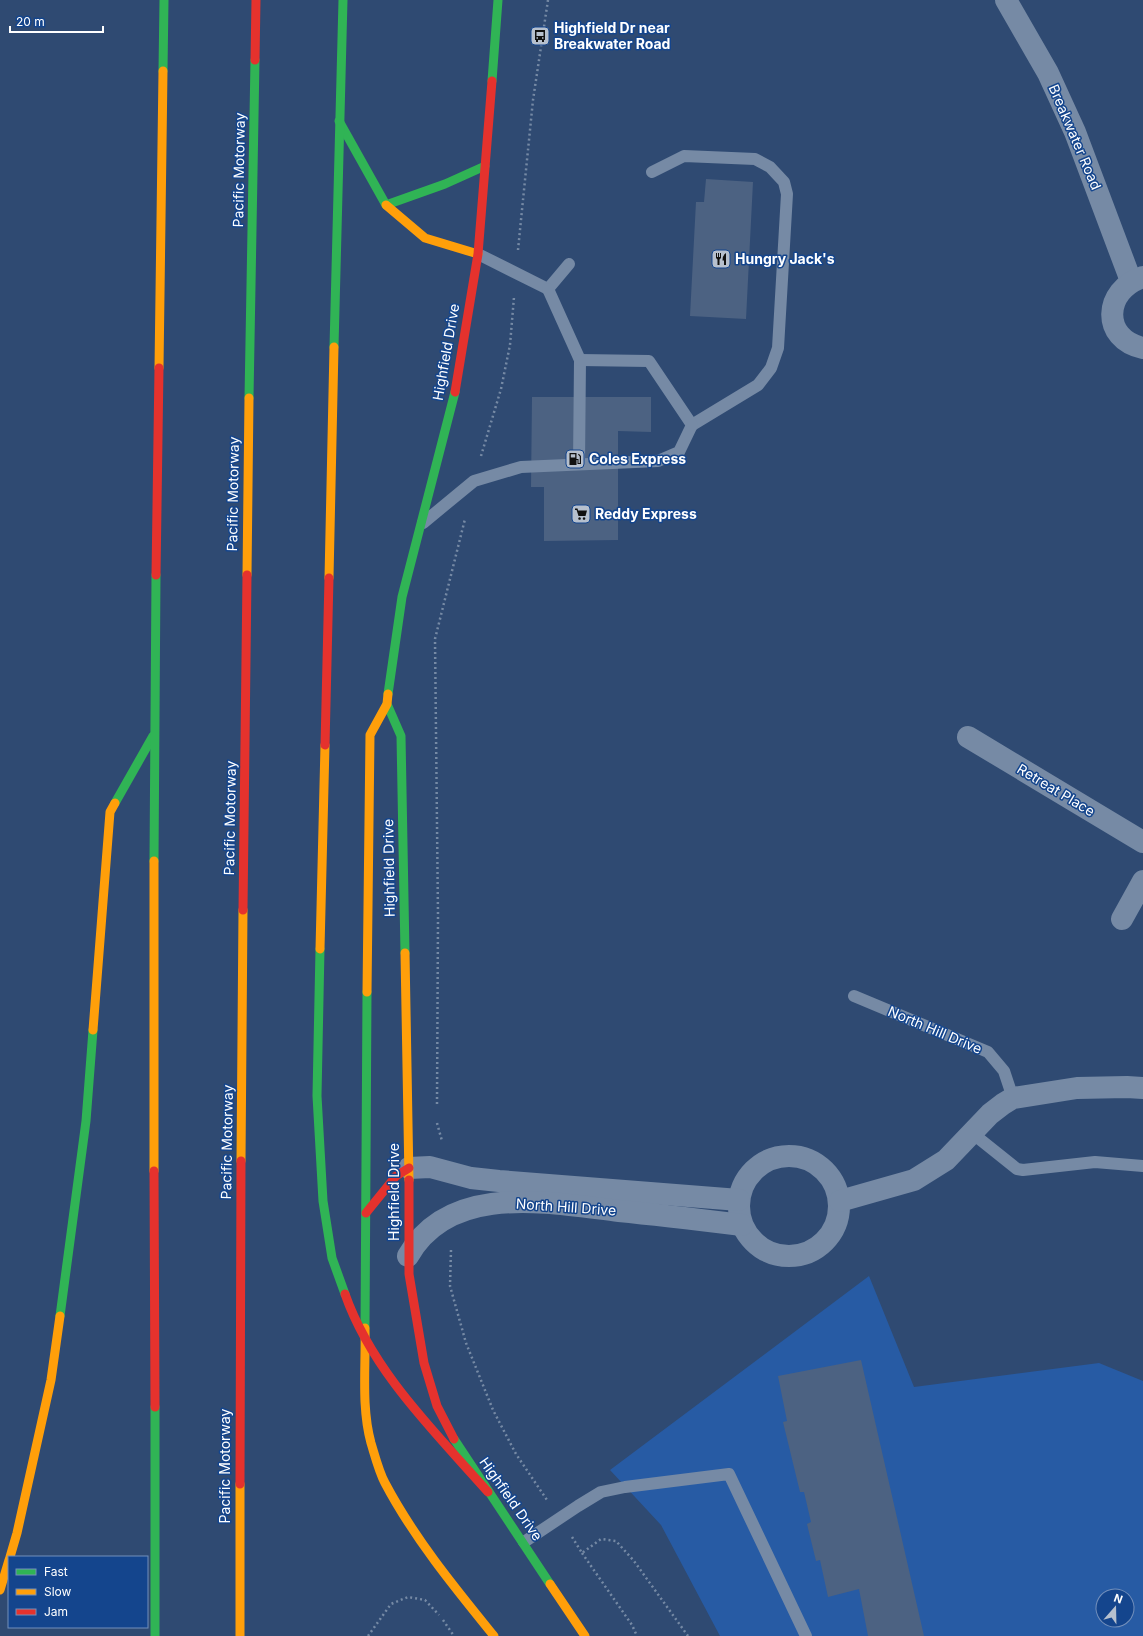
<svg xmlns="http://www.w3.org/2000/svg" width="1143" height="1636" viewBox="0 0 1143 1636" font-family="Inter,sans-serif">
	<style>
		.green { fill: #275ba4; fill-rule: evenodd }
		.building { fill: #4c6282 }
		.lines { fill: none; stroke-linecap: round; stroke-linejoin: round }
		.path { stroke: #768aa5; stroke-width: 2.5; stroke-dasharray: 2 3; stroke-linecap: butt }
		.lane { stroke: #768aa5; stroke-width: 12 }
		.street { stroke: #768aa5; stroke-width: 22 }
		.fast { stroke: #30b455; stroke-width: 9 }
		.slow { stroke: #ff9f0a; stroke-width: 9 }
		.jam { stroke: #e5322d; stroke-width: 9 }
		.labels { text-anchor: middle; stroke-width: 3; stroke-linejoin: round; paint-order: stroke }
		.poi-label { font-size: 14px; font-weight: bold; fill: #fff; stroke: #14458d; text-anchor: start }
		.street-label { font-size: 14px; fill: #fff; stroke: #14458d }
	</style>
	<rect width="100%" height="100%" fill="#2f4a72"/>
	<path class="green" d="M869,1276l45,111 185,-24 44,18v255h-423l-59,-111 -51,-55zM1103,1596h24v24h-24z"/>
	<g class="building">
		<polygon points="706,179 753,182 746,319 690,316 696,202 704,202"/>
		<polygon points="532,397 651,397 651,432 618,431 618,540 544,541 544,487 531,487"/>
		<polygon points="861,1360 924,1636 868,1636 859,1589 828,1597 820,1560 816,1561 807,1524 811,1522 804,1492 800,1492 783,1422 787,1421 778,1376"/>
	</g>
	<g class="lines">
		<g class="path">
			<polyline points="518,250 533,100 548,0"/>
			<polyline points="481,456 501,389 510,345 514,297"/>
			<polyline points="437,1104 438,916 435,639 465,519"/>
			<polyline points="437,1123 442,1141"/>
			<polyline points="451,1250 450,1286 466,1343 493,1410 516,1454 547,1500"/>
			<polyline points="572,1537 582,1553 601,1539 616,1541 634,1561 688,1636"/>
			<polyline points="582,1553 632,1625 637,1636"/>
			<polyline points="443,1620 454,1636"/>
			<polyline points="368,1636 391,1604 408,1597 425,1600 439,1615"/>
		</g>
		<g class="lane">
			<polyline points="652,172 684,156 755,159 770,167 784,182 787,194 778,348 771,368 758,385 692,425"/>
			<polyline points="478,254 548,289 569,264"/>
			<polyline points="548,289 580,360 579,464"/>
			<polyline points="423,523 474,481 521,467 658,461 679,452 692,425 649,361 580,360"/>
			<polyline points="854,996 988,1052 1004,1071 1013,1098"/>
			<polyline points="972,1133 1017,1169 1023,1170 1095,1162 1143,1166"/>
			<polyline points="524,1542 578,1506 601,1492 625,1487 729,1474 806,1636"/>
		</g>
		<g class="street">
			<polyline points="1006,0 1048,73 1075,132 1131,281"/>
			<path d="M1143,277c-40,13 -42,62 0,71"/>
			<polyline points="968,737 1143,842"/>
			<polyline points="1122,919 1143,881"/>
			<circle cx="789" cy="1206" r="50"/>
			<polyline points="409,1168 430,1167 471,1178 499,1181 739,1200"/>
			<polyline points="840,1201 914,1180 946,1160 990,1114 1003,1104 1013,1098 1077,1088 1127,1087 1143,1088"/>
			<path d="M408,1256c42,-74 141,-53 211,-45 41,4 82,9 123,14"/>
		</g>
		<g class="fast">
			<polyline points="163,71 164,0"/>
			<polyline points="492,81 498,0"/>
			<polyline points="339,121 386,205 445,184 485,166"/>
			<polyline points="334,347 343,0"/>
			<polyline points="249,398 255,60"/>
			<polyline points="388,694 402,597 455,392"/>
			<polyline points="387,704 401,736 405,953"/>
			<polyline points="115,803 153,736"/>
			<polyline points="154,861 156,575"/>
			<polyline points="320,949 317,1096 323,1201 332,1258 345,1294"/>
			<polyline points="60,1316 86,1121 93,1030"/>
			<polyline points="365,1328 367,992"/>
			<polyline points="155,1407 155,1636"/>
			<polyline points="454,1439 550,1584"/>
		</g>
		<g class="slow">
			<polyline points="386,205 425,238 478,254"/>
			<polyline points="159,368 163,71"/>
			<polyline points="247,575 249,398"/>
			<polyline points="329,578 334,347"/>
			<polyline points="154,861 154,1171"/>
			<polyline points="320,949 325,745"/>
			<polyline points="405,953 409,1180"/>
			<polyline points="367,992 370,735 387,704 388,694"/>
			<polyline points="93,1030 110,812 115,803"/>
			<polyline points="241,1161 243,910"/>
			<path d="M365,1328c1,38 -4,79 6,115 4,13 8,29 14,40 29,55 70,105 109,153"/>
			<polyline points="240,1484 240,1636"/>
			<polyline points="10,1557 17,1533 51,1380 60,1316"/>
			<polyline points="550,1584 585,1636"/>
			<polyline points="0,1590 9,1560"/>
		</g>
		<g class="jam">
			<polyline points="255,60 256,0"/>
			<polyline points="455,392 478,254 492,81"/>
			<polyline points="156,575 159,368"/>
			<polyline points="325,745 329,578"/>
			<polyline points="243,910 247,575"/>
			<polyline points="154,1171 155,1407"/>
			<polyline points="409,1180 409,1274 424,1363 437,1406 454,1439"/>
			<polyline points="366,1213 396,1176 409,1168"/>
			<path d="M345,1294c27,77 90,138 143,198"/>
			<polyline points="240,1484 241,1161"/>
		</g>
	</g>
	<defs>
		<symbol id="bus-square" viewBox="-11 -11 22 22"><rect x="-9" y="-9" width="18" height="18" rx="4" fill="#b6c0ce" stroke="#14458d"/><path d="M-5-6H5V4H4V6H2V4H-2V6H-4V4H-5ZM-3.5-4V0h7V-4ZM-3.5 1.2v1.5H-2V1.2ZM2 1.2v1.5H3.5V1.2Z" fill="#111"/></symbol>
		<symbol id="restaurant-square" viewBox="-11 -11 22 22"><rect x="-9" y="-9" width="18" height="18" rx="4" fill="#b6c0ce" stroke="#14458d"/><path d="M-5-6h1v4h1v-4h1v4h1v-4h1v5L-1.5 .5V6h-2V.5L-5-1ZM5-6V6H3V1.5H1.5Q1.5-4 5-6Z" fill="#111"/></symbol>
		<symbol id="fuel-square" viewBox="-11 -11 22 22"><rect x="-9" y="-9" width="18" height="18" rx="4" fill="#b6c0ce" stroke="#14458d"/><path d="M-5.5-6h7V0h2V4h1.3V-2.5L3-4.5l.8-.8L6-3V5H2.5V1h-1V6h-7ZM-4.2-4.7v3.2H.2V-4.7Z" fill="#111"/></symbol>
		<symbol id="supermarket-square" viewBox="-11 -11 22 22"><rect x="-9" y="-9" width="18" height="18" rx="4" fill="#b6c0ce" stroke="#14458d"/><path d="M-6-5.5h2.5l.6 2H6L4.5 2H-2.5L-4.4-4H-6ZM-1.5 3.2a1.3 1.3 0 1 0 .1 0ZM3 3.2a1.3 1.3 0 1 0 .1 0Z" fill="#111"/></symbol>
	</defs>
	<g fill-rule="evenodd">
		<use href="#bus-square" x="529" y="25" width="22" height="22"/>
		<use href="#restaurant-square" x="710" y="248" width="22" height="22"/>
		<use href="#fuel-square" x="564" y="448" width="22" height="22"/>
		<use href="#supermarket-square" x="570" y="503" width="22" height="22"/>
	</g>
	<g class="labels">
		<g class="poi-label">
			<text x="554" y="33">Highfield Dr near<tspan x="554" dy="16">Breakwater Road</tspan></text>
			<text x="735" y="264">Hungry Jack's</text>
			<text x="589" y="464">Coles Express</text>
			<text x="595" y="519">Reddy Express</text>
		</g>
		<g class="street-label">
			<text transform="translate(1075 137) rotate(67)" y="5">Breakwater Road</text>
			<text transform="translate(239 170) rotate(-89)" y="5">Pacific Motorway</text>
			<text transform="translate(446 352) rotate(-80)" y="5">Highfield Drive</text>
			<text transform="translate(233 494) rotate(-89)" y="5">Pacific Motorway</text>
			<text transform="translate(1056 790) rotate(31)" y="5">Retreat Place</text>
			<text transform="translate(230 818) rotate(-89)" y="5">Pacific Motorway</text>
			<text transform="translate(389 868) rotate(-91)" y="5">Highfield Drive</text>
			<text transform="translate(935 1030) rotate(23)" y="5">North Hill Drive</text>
			<text transform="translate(227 1142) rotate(-89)" y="5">Pacific Motorway</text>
			<text transform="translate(394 1192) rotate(-90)" y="5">Highfield Drive</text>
			<text transform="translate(566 1207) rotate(4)" y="5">North Hill Drive</text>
			<text transform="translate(225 1466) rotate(-90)" y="5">Pacific Motorway</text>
			<text transform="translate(511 1499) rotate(55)" y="5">Highfield Drive</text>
		</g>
	</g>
	<rect x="8" y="1556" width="140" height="72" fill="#14458d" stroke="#728fbb"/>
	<rect x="16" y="1569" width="20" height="6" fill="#30b455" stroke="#728fbb"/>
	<text x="44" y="1576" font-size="12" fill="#ffffff">Fast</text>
	<rect x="16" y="1589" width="20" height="6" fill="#ff9f0a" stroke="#728fbb"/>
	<text x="44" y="1596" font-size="12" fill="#ffffff">Slow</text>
	<rect x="16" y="1609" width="20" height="6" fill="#e5322d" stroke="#728fbb"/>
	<text x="44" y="1616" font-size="12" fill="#ffffff">Jam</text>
	<g transform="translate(1115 1608) rotate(20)"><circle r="19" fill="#14458d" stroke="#728fbb"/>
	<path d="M0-3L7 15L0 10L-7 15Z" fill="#b6c0ce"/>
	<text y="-6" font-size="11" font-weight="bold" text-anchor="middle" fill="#ffffff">N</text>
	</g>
	<path d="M10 26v6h93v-6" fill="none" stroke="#ffffff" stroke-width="2"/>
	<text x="16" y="26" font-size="12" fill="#ffffff" stroke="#14458d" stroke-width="3" paint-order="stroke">20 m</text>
</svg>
